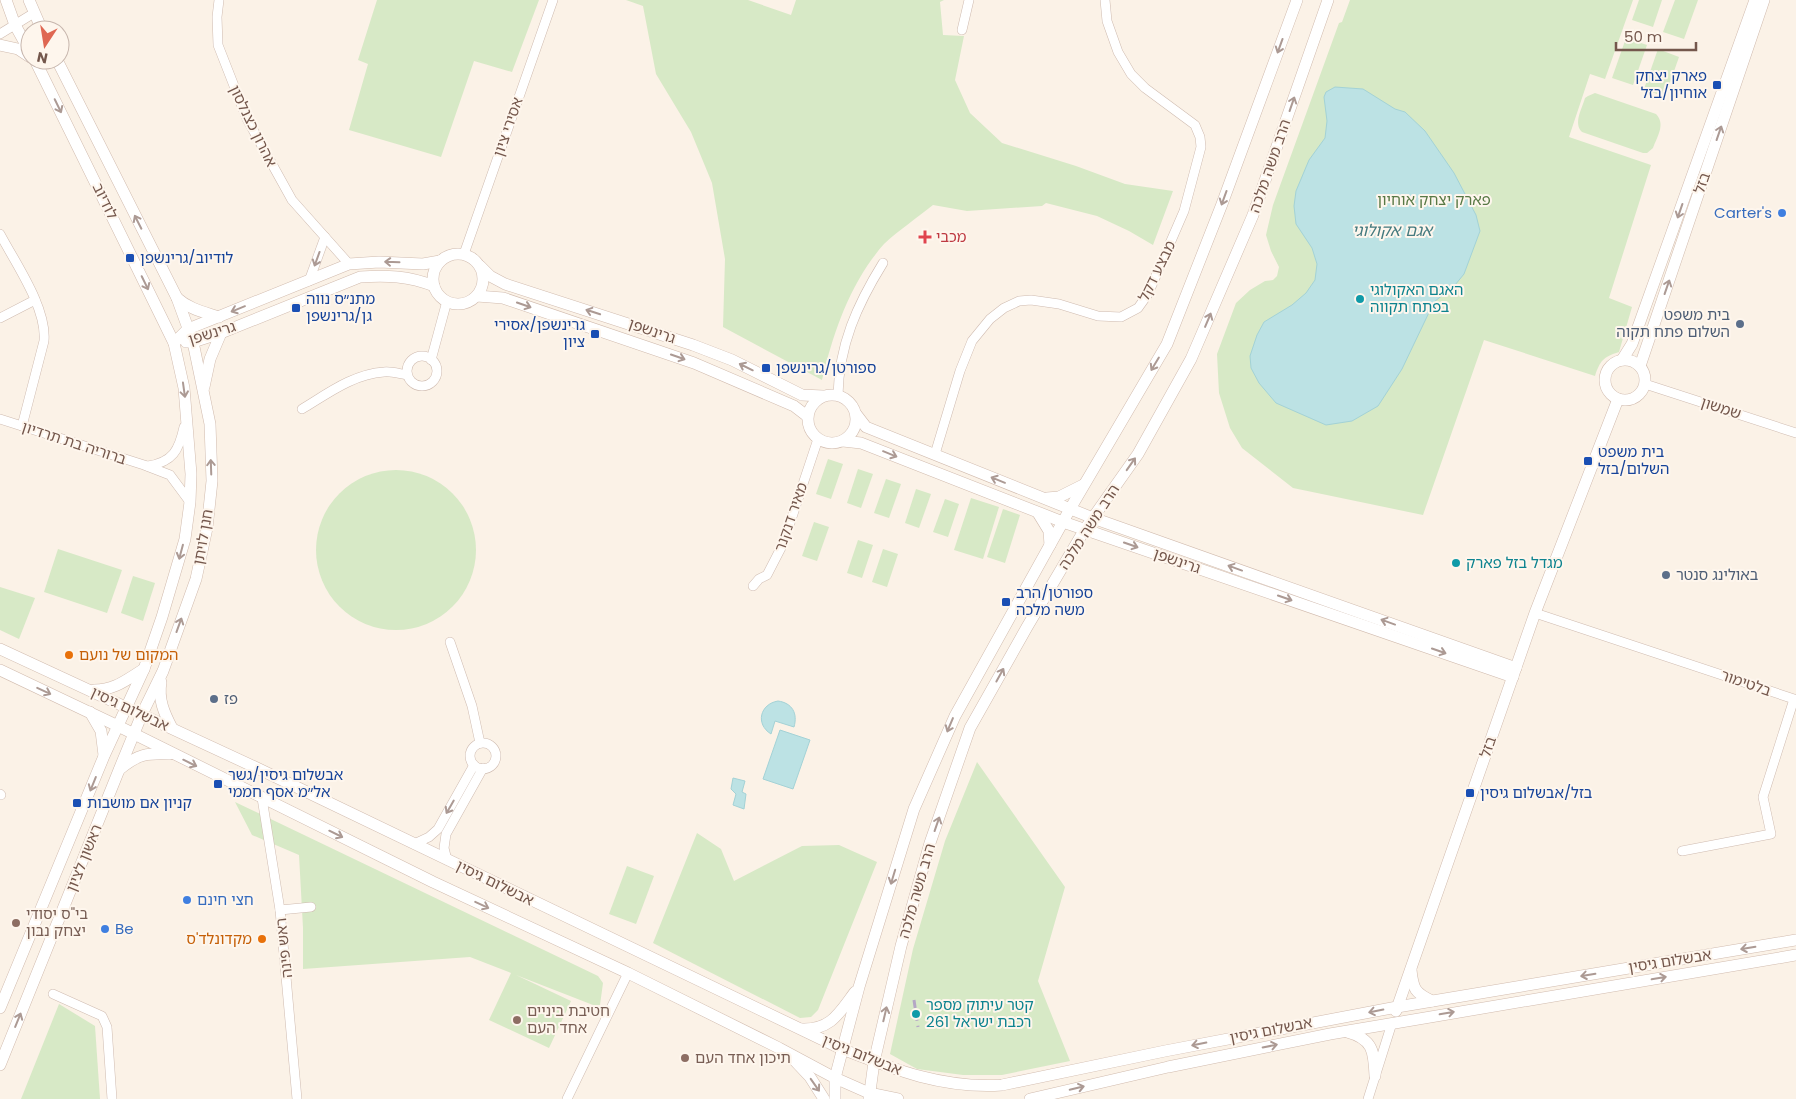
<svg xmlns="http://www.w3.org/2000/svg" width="1796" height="1099" viewBox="0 0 1796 1099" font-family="Poppins,'Noto Sans Hebrew',sans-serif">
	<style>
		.green { fill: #d7e9c6 }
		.water { fill: #bce2e4; stroke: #a3d2d6 }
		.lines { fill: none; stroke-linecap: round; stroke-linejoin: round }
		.street-casing { stroke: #cfbbb0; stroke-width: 10 }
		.secondary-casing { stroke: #d1bbae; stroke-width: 12 }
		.street { stroke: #fff; stroke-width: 9 }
		.secondary { stroke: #fff; stroke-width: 11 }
		.rail { stroke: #b4a6c5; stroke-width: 3; stroke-dasharray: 8 5; stroke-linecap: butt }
		.oneway { stroke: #ac9a94 }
		.transit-dot { fill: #1a4fb4; stroke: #fef6ed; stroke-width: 2 }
		.shop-dot { fill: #3f7fe0; stroke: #fef6ed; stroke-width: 2 }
		.health-dot { fill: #e0444e; stroke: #fef6ed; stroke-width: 2 }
		.culture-dot { fill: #0f9aa8; stroke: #fef6ed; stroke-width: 2 }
		.service-dot { fill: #5c6f8a; stroke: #fef6ed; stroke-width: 2 }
		.food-dot { fill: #e8710a; stroke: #fef6ed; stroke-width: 2 }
		.education-dot { fill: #8d6e63; stroke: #fef6ed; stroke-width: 2 }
		.labels { text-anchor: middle; stroke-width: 4; stroke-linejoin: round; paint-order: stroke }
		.transit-label { font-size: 15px; fill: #164399; stroke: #fef6ed; text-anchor: start }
		.street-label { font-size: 15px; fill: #74574c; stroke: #fef6ed }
		.park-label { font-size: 15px; fill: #587945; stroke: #fef6ed }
		.shop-label { font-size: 15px; fill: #366cbe; stroke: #fef6ed; text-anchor: start }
		.health-label { font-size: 15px; fill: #be3a42; stroke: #fef6ed; text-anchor: start }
		.culture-label { font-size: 15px; fill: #0d838f; stroke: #fef6ed; text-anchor: start }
		.service-label { font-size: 15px; fill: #4e5e75; stroke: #fef6ed; text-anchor: start }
		.food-label { font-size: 15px; fill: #c56008; stroke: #fef6ed; text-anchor: start }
		.education-label { font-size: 15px; fill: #785e54; stroke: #fef6ed; text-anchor: start }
		.water-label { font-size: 16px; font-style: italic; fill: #447a7f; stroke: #fef6ed }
	</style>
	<rect width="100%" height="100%" fill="#fbf2e7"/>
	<g class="green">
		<polygon points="377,0 539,0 512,72 474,61 441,157 349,130 368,64 358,60"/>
		<path d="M626,0h122l43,15 5,-15h148l-4,2 3,33 21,1 -9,44 15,33 32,30 74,23 49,18 48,7 -20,54 -24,-14 -32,-15 -51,-13 -4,3 -75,5 -34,-6c-16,13 -34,25 -49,39 -4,4 -8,10 -12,15 -26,36 -40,79 -50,121l-99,-53 2,-68 -13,-76 -21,-51 -35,-58 -13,-68z"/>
		<path d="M1350,0h283l-28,79 -15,-5 -21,63 82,28 -42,133 23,9 -13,45c-16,5 -19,9 -24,24l-111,-36 -61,175 -130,-27 -51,-40 -12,-20 -11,-35 -2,-39 19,-51 14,-13 15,-9 8,-1 4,-4 2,-9 -8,-16 -5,-16 7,-30 66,-182 3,-1z"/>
		<polygon points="1639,0 1662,0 1653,27 1632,20"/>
		<polygon points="1675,0 1698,0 1684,39 1663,32"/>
		<polygon points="1626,38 1647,45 1633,85 1612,78"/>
		<polygon points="1658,49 1679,57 1665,97 1644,89"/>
		<path d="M1595,93l61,21c10,10 1,23 -3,34l-6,5h-4l-61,-21c-9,-9 0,-23 3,-34l3,-2z"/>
		<polygon points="828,459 843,464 831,499 816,494"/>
		<polygon points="858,469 873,474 861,508 847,503"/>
		<circle cx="396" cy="550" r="80"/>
		<polygon points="886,479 901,484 889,518 874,513"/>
		<polygon points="916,489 931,494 919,528 905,523"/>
		<polygon points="971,498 999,507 983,559 954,550"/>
		<polygon points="945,499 959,504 948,537 933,532"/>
		<polygon points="1003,509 1020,515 1005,563 987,557"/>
		<polygon points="814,522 829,527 817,561 802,556"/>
		<polygon points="858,540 873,545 862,578 847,573"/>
		<polygon points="58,549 122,570 107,613 44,592"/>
		<polygon points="883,549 898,554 887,587 872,582"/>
		<polygon points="133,576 155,583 143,621 121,613"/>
		<polygon points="0,587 35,598 19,639 0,630"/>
		<polygon points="977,762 1065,887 1038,981 1070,1061 1002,1075 963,1075 917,1069 890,1054 913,949 945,841"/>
		<polygon points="235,802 598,976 603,983 600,1005 593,1005 516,975 571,1001 549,1048 489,1020 511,973 470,957 303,969 303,928 299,855 252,835"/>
		<polygon points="697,833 721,849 734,881 802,846 839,845 877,862 818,1010 811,1017 800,1018 653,943"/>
		<polygon points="627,866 654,876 636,924 609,914"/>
		<polygon points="59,1004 95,1026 100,1099 21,1099"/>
	</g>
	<g class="water">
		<polygon points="1335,87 1363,89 1395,109 1405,112 1425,131 1454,173 1476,215 1480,231 1464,274 1455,285 1434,302 1402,369 1378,406 1352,421 1326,425 1276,403 1259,383 1251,368 1250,356 1257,335 1264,322 1292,305 1306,293 1315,280 1317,264 1312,248 1296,224 1294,206 1296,191 1309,160 1325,138 1327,121 1324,97 1326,92"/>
		<path d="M778,701c14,2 20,12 16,26l-19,-6 -4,13c-16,-10 -11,-30 7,-33z"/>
		<polygon points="780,730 810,740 793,789 763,779"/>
		<polygon points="733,778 745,781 742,792 746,794 744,809 733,805 736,794 731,789"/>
	</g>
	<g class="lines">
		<defs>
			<g id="street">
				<polyline points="219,0 217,17 218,45 247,119 292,200 349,264"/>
				<polyline points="962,30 969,0"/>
				<polyline points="0,34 34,13"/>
				<path d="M0,234c16,30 47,74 44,107l-22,85"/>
				<polyline points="464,254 553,0"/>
				<polyline points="309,281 325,237"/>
				<polyline points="0,318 35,300"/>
				<circle cx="422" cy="371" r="15"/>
				<polyline points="431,360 447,301"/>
				<polyline points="1645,384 1796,433"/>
				<path d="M838,395c1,-50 19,-90 45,-132"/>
				<path d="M302,409c25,-15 51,-35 82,-37 7,-1 16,2 23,3"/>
				<polyline points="0,419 144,465 170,475 190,502"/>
				<polyline points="935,454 960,371 972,341 990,319 1004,308 1019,301 1031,300 1059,304 1098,316 1121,317 1138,308 1148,294 1184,211 1201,147 1200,137 1195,125 1145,88 1131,74 1118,52 1107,21 1105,0"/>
				<path d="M148,466c25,-4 31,-16 36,-39"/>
				<polyline points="753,586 759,579 767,575 783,544 818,439"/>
				<polyline points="1535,613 1794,699 1763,797 1771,834 1682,851"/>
				<polyline points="450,642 472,706 480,743"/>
				<circle cx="483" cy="756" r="13"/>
				<polyline points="0,794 1,795"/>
				<polyline points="262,798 280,910 297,1099"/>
				<polyline points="414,844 429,837 438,829 474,765"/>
				<polyline points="447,860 444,848 446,834 483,768"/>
				<polyline points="280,910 311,907"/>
				<polyline points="53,994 102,1016 107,1027 112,1099"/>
				<polyline points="567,1099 628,973"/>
				<polyline points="1368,1099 1392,1023"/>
			</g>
			<g id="secondary">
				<polyline points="6,0 15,25 30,52"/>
				<polyline points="29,0 42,30"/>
				<polyline points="0,45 18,49 30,57"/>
				<circle cx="458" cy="279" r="25"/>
				<polyline points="480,266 490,276 505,284 693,345 732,360 802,395 823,396"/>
				<polyline points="477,296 503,298 694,363 794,406 807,416"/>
				<path d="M177,298c12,11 27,14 42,19"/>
				<path d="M186,342h7l28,-9 139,-56c26,-2 49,-1 74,9"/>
				<polyline points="174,343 188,329 349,264 379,262 423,264 440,261"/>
				<circle cx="1625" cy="380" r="20"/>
				<polyline points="1622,360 1632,344 1755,0"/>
				<polyline points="1640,366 1764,0"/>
				<polyline points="204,387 210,359 221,333"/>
				<circle cx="832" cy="419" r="24"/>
				<polyline points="856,414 866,427 1093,518 1516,668"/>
				<polyline points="843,441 861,443 1063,522 1513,677"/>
				<polyline points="1047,498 1059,497 1083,485"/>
				<polyline points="1038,513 1049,531 1050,545"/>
				<path d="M0,649l259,120 583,280c53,21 102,40 160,36l163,-34 232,-44 399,-67"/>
				<polyline points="0,670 118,726 433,882 628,973 779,1048 835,1078 869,1093 898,1099"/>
				<path d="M161,682c-3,17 3,31 11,46"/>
				<path d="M94,690c21,0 32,-10 50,-21"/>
				<polyline points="90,712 101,731 104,755"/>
				<path d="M120,769c18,-15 27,-16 50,-15"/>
				<path d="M1411,970c2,19 4,23 21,31"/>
				<polyline points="0,1008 104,756 144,669 162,617 185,539 190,502 191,474 184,388 174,343 35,60"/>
				<polyline points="1396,1011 1535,613 1618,399"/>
				<path d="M802,1029c29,1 37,-16 53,-37"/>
				<path d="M1347,1032c26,7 27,19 28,44"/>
				<polyline points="794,1060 810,1077 824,1099"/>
				<polyline points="0,1065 119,770 142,714 163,671 196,579 207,528 212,481 210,424 193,342 177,298 57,60"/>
				<polyline points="835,1099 835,1078 859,987 914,809 955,716 1070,509 1167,344 1222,204 1297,0"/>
				<polyline points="869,1099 874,1062 901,946 930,843 970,728 1027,627 1085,529 1138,454 1191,359 1253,215 1328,0"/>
				<polyline points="1030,1099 1168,1067 1330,1034 1796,955"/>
			</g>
		</defs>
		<use href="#street" class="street-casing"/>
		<use href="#secondary" class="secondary-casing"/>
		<use href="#street" class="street"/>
		<use href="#secondary" class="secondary"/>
		<polyline class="rail" points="914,1000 918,1027"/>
	</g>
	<defs><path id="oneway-shaft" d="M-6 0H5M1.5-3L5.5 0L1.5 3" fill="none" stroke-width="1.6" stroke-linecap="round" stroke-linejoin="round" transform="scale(1.25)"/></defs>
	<g class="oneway">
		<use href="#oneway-shaft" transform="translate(1280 46) rotate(110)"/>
		<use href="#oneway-shaft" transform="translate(1292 104) rotate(-71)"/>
		<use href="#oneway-shaft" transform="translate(58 106) rotate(64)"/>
		<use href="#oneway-shaft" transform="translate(1719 133) rotate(-71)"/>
		<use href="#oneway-shaft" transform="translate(1224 198) rotate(110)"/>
		<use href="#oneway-shaft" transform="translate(1680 211) rotate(109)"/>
		<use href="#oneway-shaft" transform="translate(138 222) rotate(-117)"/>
		<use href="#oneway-shaft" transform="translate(317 259) rotate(110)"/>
		<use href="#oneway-shaft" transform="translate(392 262) rotate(-178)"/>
		<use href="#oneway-shaft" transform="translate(145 283) rotate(64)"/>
		<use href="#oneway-shaft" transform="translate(1667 287) rotate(-71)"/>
		<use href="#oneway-shaft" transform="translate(524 305) rotate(19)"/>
		<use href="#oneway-shaft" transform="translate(238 309) rotate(158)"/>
		<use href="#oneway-shaft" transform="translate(593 312) rotate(-162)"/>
		<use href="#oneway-shaft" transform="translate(1208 320) rotate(-67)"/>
		<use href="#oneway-shaft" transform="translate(678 357) rotate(19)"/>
		<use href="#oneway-shaft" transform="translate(1155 364) rotate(121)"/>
		<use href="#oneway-shaft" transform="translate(746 367) rotate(-154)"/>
		<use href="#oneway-shaft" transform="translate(184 390) rotate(82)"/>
		<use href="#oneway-shaft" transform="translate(890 454) rotate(22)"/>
		<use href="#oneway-shaft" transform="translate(1131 464) rotate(-55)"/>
		<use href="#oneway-shaft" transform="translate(211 467) rotate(-92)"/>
		<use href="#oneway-shaft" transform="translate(998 480) rotate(-158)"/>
		<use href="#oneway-shaft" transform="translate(1131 545) rotate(19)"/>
		<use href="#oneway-shaft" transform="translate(181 552) rotate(105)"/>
		<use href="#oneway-shaft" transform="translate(1235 568) rotate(-160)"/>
		<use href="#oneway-shaft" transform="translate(1285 598) rotate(19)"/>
		<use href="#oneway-shaft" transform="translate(1388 622) rotate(-160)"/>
		<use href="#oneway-shaft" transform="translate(179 625) rotate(-70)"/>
		<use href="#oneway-shaft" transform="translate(1439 651) rotate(19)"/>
		<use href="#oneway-shaft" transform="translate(1000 675) rotate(-61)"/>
		<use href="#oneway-shaft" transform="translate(44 691) rotate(25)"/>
		<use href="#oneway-shaft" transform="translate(950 725) rotate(113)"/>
		<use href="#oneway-shaft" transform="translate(190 763) rotate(26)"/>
		<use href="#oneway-shaft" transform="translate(93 784) rotate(112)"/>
		<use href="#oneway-shaft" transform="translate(450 807) rotate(120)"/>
		<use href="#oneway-shaft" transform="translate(937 824) rotate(-71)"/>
		<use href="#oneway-shaft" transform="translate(336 834) rotate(26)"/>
		<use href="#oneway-shaft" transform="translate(893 877) rotate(107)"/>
		<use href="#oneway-shaft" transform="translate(482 905) rotate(25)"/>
		<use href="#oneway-shaft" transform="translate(1748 948) rotate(171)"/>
		<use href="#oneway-shaft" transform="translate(1588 975) rotate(171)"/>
		<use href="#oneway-shaft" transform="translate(1659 978) rotate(-10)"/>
		<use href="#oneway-shaft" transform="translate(1376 1011) rotate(169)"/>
		<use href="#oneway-shaft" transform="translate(1447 1013) rotate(-10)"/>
		<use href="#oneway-shaft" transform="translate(885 1014) rotate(-77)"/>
		<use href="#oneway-shaft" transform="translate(18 1020) rotate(-68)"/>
		<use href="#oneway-shaft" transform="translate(1199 1044) rotate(169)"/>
		<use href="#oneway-shaft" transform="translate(1270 1046) rotate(-11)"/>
		<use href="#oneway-shaft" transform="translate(815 1085) rotate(55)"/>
		<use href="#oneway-shaft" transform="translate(1077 1088) rotate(-13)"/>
	</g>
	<g class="transit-dot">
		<rect x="1712" y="80" width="10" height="10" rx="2.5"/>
		<rect x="125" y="253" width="10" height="10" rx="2.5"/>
		<rect x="291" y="303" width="10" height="10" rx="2.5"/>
		<rect x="590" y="329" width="10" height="10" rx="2.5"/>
		<rect x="761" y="363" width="10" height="10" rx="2.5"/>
		<rect x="1583" y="456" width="10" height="10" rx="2.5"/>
		<rect x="1001" y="597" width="10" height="10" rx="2.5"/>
		<rect x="213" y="779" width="10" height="10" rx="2.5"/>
		<rect x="1465" y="788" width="10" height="10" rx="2.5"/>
		<rect x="72" y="798" width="10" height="10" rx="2.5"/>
	</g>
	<g class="shop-dot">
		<circle cx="1782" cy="213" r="5"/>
		<circle cx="187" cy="900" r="5"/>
		<circle cx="105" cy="929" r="5"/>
	</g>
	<path class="health-dot" d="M922.5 229.5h5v5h5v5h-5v5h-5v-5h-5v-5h5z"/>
	<g class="culture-dot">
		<circle cx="1360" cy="299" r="5"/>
		<circle cx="1456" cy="563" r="5"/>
		<circle cx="916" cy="1014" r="5"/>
	</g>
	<g class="service-dot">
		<circle cx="1740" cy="324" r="5"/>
		<circle cx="1666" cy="575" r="5"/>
		<circle cx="214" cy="699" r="5"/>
	</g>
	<g class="food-dot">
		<circle cx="69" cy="655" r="5"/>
		<circle cx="262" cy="939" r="5"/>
	</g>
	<g class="education-dot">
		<circle cx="16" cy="923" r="5"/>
		<circle cx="517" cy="1020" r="5"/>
		<circle cx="685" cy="1058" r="5"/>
	</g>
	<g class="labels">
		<g class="transit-label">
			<text x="1707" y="81" text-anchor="end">פארק יצחק<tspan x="1707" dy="17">אוחיון/בזל</tspan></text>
			<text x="140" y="263">לודיוב/גרינשפן</text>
			<text x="306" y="304">מתנ״ס נווה<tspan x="306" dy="17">גן/גרינשפן</tspan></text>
			<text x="585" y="330" text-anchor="end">גרינשפן/אסירי<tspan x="585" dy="17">ציון</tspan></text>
			<text x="776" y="373">ספורטן/גרינשפן</text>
			<text x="1598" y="457">בית משפט<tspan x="1598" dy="17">השלום/בזל</tspan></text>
			<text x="1016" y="598">ספורטן/הרב<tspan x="1016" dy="17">משה מלכה</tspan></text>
			<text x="228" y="780">אבשלום גיסין/גשר<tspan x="228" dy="17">אל״מ אסף חממי</tspan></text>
			<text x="1480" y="798">בזל/אבשלום גיסין</text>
			<text x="87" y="808">קניון אם מושבות</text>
		</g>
		<g class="street-label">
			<text transform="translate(253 126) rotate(64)" y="5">אהרון כצנלסון</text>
			<text transform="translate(508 127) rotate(-71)" y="5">אסירי ציון</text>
			<text transform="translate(1270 166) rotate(-71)" y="5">הרב משה מלכה</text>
			<text transform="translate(1702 183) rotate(-71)" y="5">בזל</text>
			<text transform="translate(105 201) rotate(64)" y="5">לודיוב</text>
			<text transform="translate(1157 271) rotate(-64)" y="5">מבצע דקל</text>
			<text transform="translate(652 331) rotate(19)" y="5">גרינשפן</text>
			<text transform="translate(212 333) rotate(-17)" y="5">גרינשפן</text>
			<text transform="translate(1721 408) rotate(18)" y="5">שמשון</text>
			<text transform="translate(74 443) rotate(18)" y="5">ברוריה בת תרדיון</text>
			<text transform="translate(791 517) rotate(-71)" y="5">מאיר דנקנר</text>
			<text transform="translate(1089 527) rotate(-57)" y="5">הרב משה מלכה</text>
			<text transform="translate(203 537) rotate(-80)" y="5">חנן לויתן</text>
			<text transform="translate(1177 561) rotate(19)" y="5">גרינשפן</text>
			<text transform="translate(1746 683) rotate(19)" y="5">בלטימור</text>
			<text transform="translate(130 709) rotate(25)" y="5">אבשלום גיסין</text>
			<text transform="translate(1488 747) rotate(-71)" y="5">בזל</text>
			<text transform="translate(84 858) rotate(-68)" y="5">ראשון לציון</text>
			<text transform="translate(495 883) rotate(26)" y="5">אבשלום גיסין</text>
			<text transform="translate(917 891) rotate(-74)" y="5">הרב משה מלכה</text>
			<text transform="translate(284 948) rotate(-96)" y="5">ראש פינה</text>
			<text transform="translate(1670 961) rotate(-9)" y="5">אבשלום גיסין</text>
			<text transform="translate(1271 1030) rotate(-11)" y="5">אבשלום גיסין</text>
			<text transform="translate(862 1055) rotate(22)" y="5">אבשלום גיסין</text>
		</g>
		<g class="park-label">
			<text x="1434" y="205">פארק יצחק אוחיון</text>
		</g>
		<g class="shop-label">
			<text x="1772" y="218" text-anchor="end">Carter's</text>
			<text x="197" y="905">חצי חינם</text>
			<text x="115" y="934">Be</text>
		</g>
		<g class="health-label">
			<text x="936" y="242">מכבי</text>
		</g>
		<g class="culture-label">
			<text x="1370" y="295">האגם האקולוגי<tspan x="1370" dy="17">בפתח תקווה</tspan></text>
			<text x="1466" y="568">מגדל בזל פארק</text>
			<text x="926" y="1010">קטר עיתוק מספר<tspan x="926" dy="17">261 רכבת ישראל</tspan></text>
		</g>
		<g class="service-label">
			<text x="1730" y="320" text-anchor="end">בית משפט<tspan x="1730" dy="17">השלום פתח תקוה</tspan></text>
			<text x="1676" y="580">באולינג סנטר</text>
			<text x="224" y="704">פז</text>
		</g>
		<g class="food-label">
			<text x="79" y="660">המקום של נועם</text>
			<text x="252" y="944" text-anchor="end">מקדונלד'ס</text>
		</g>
		<g class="education-label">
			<text x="26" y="919">בי"ס יסודי<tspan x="26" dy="17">יצחק נבון</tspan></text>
			<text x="527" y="1016">חטיבת ביניים<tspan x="527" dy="17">אחד העם</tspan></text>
			<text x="695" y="1063">תיכון אחד העם</text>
		</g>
		<g class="water-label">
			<text x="1392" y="236">אגם אקולוגי</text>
		</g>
	</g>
	<g transform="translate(45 45) rotate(192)"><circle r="24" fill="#fef6ed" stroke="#c7b6ad"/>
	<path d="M0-4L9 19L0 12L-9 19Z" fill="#df6752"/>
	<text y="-8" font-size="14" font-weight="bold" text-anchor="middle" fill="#74574c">N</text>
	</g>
	<path d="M1616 42v8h80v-8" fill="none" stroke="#74574c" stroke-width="2.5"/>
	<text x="1624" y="42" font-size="15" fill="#74574c" stroke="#fef6ed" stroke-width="4" paint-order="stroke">50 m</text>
</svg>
